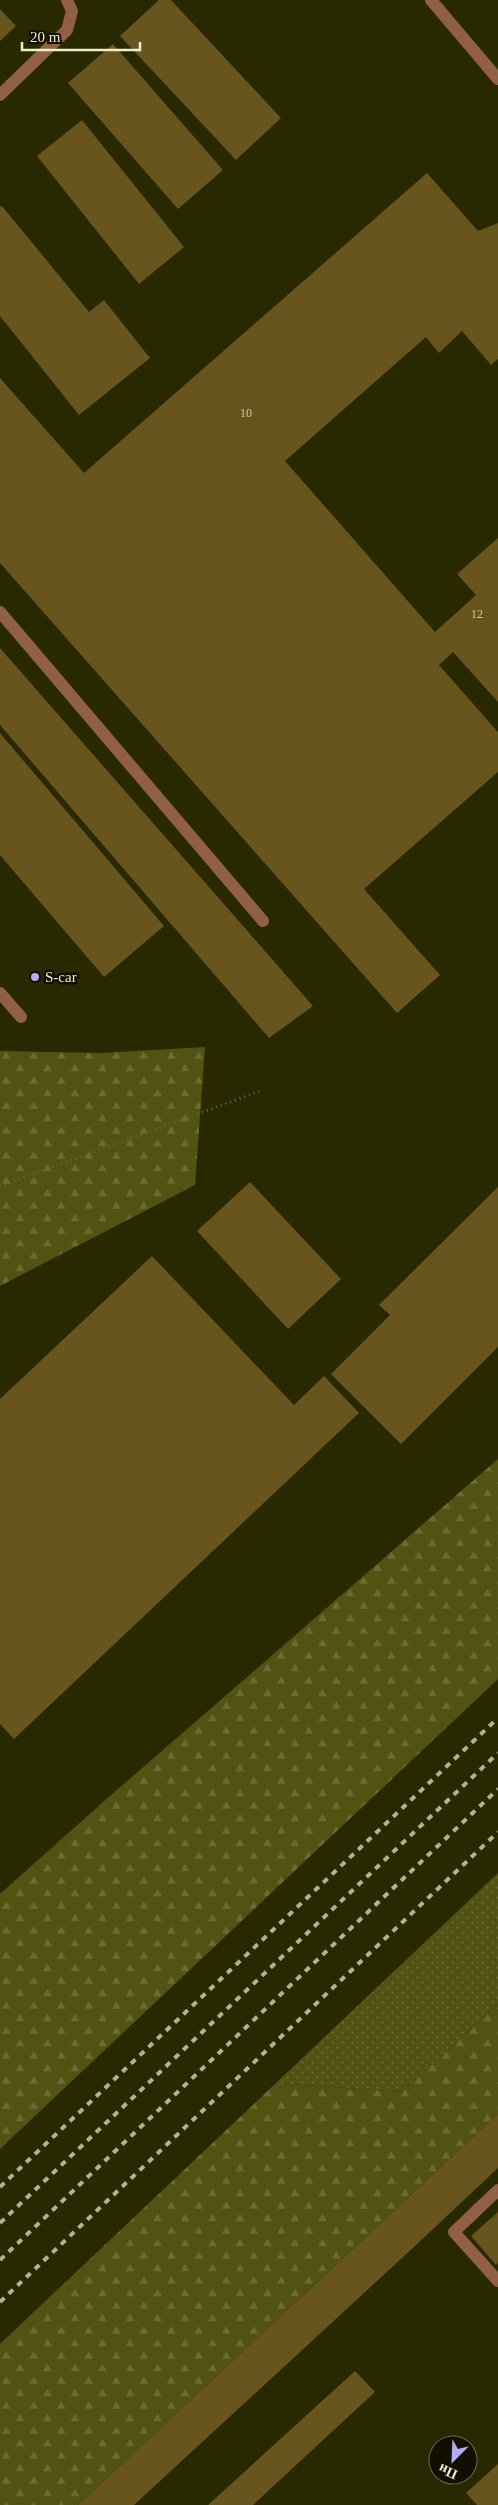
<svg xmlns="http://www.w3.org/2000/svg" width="498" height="2505" viewBox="0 0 498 2505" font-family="'Times New Roman',serif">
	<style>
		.grass { fill: url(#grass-dots) }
		.forest { fill: url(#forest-firs) }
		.building { fill: #68551e }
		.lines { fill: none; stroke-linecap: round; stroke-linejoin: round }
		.path { stroke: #676741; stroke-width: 3; stroke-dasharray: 1 4; stroke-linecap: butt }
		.minor { stroke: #916044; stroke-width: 12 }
		.rail { stroke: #b2b38e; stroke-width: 4; stroke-dasharray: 6 6; stroke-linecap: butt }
		.poi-dot { fill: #b5acf8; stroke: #111000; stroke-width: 2 }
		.labels { text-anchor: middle; stroke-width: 5; stroke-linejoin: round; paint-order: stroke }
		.number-label { font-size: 12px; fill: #ccc8a0 }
		.poi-label { font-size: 15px; fill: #eeefcb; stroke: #111000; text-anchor: start }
	</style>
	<defs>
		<pattern id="grass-dots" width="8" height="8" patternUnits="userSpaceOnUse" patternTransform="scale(1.25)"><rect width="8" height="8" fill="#525212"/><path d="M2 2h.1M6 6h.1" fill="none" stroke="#6b6b33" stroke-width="1.8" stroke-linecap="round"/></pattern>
		<pattern id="forest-firs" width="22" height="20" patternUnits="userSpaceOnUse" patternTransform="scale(1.25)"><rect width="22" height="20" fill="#525212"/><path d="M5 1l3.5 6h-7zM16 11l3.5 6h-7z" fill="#6b6b33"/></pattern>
	</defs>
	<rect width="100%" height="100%" fill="#282801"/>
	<polygon class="grass" points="498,1873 498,2004 402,2092 276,2083"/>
	<g class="forest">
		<polygon points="205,1047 195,1185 0,1286 0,1051 101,1053"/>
		<polygon points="498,1459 498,1679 0,2149 0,1894 103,1802"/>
		<polygon points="498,2004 498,2114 78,2505 0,2505 0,2344 276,2083 402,2092"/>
	</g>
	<g class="building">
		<polygon points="159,0 171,0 281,118 236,160 120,36"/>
		<polygon points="0,9 16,26 0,41"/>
		<polygon points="113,44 223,170 178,209 68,83"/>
		<polygon points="82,120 184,247 139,284 37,156"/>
		<polygon points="427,173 478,231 498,223 498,359 491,365 462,331 439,353 426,337 285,461 435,632 476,595 457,574 498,538 498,702 453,652 439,665 498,732 498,772 364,889 440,975 397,1013 0,563 0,378 84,473"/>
		<polygon points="2,206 89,312 104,300 150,358 79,415 0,316 0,207"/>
		<polygon points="0,648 313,1006 269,1038 0,725"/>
		<polygon points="0,733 164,926 104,977 0,855"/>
		<polygon points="250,1182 341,1279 288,1329 197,1231"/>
		<polygon points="498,1187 498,1347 401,1444 331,1374 390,1315 379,1305"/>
		<polygon points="152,1256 294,1405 324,1376 359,1413 14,1739 0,1724 0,1399"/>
		<polygon points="498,2114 498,2168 415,2246 134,2505 78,2505"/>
		<polygon points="498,2212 498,2263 496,2265 471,2236"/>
		<polygon points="355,2371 375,2392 253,2505 208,2505"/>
		<polygon points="498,2464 498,2505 477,2505 466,2493"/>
	</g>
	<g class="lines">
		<polyline class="path" points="0,1186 263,1090"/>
		<g class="minor">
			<polyline points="431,0 498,79"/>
			<polyline points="0,95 67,30 72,11 67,0"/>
			<polyline points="0,612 263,921"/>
			<polyline points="0,993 21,1017"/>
			<polyline points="498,2190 454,2232 498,2281"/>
		</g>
		<g class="rail">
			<polyline points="0,2187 498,1718"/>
			<polyline points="0,2223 498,1753"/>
			<polyline points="0,2260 498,1789"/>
			<polyline points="0,2302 498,1832"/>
		</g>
	</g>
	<circle class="poi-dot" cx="35" cy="977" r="5"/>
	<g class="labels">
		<g class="number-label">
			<text x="246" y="417">10</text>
			<text x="477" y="618">12</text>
		</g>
		<g class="poi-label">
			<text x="45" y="982">S-car</text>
		</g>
	</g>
	<g transform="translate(453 2460) rotate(204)"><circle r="24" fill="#111000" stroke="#696951"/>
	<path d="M0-4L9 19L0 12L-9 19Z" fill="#b5acf8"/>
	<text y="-8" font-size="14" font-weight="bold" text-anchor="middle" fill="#eeefcb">Пн</text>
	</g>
	<path d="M22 42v8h118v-8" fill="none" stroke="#eeefcb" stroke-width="2.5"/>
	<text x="30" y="42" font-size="15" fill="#eeefcb" stroke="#111000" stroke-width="4" paint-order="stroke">20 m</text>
</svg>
